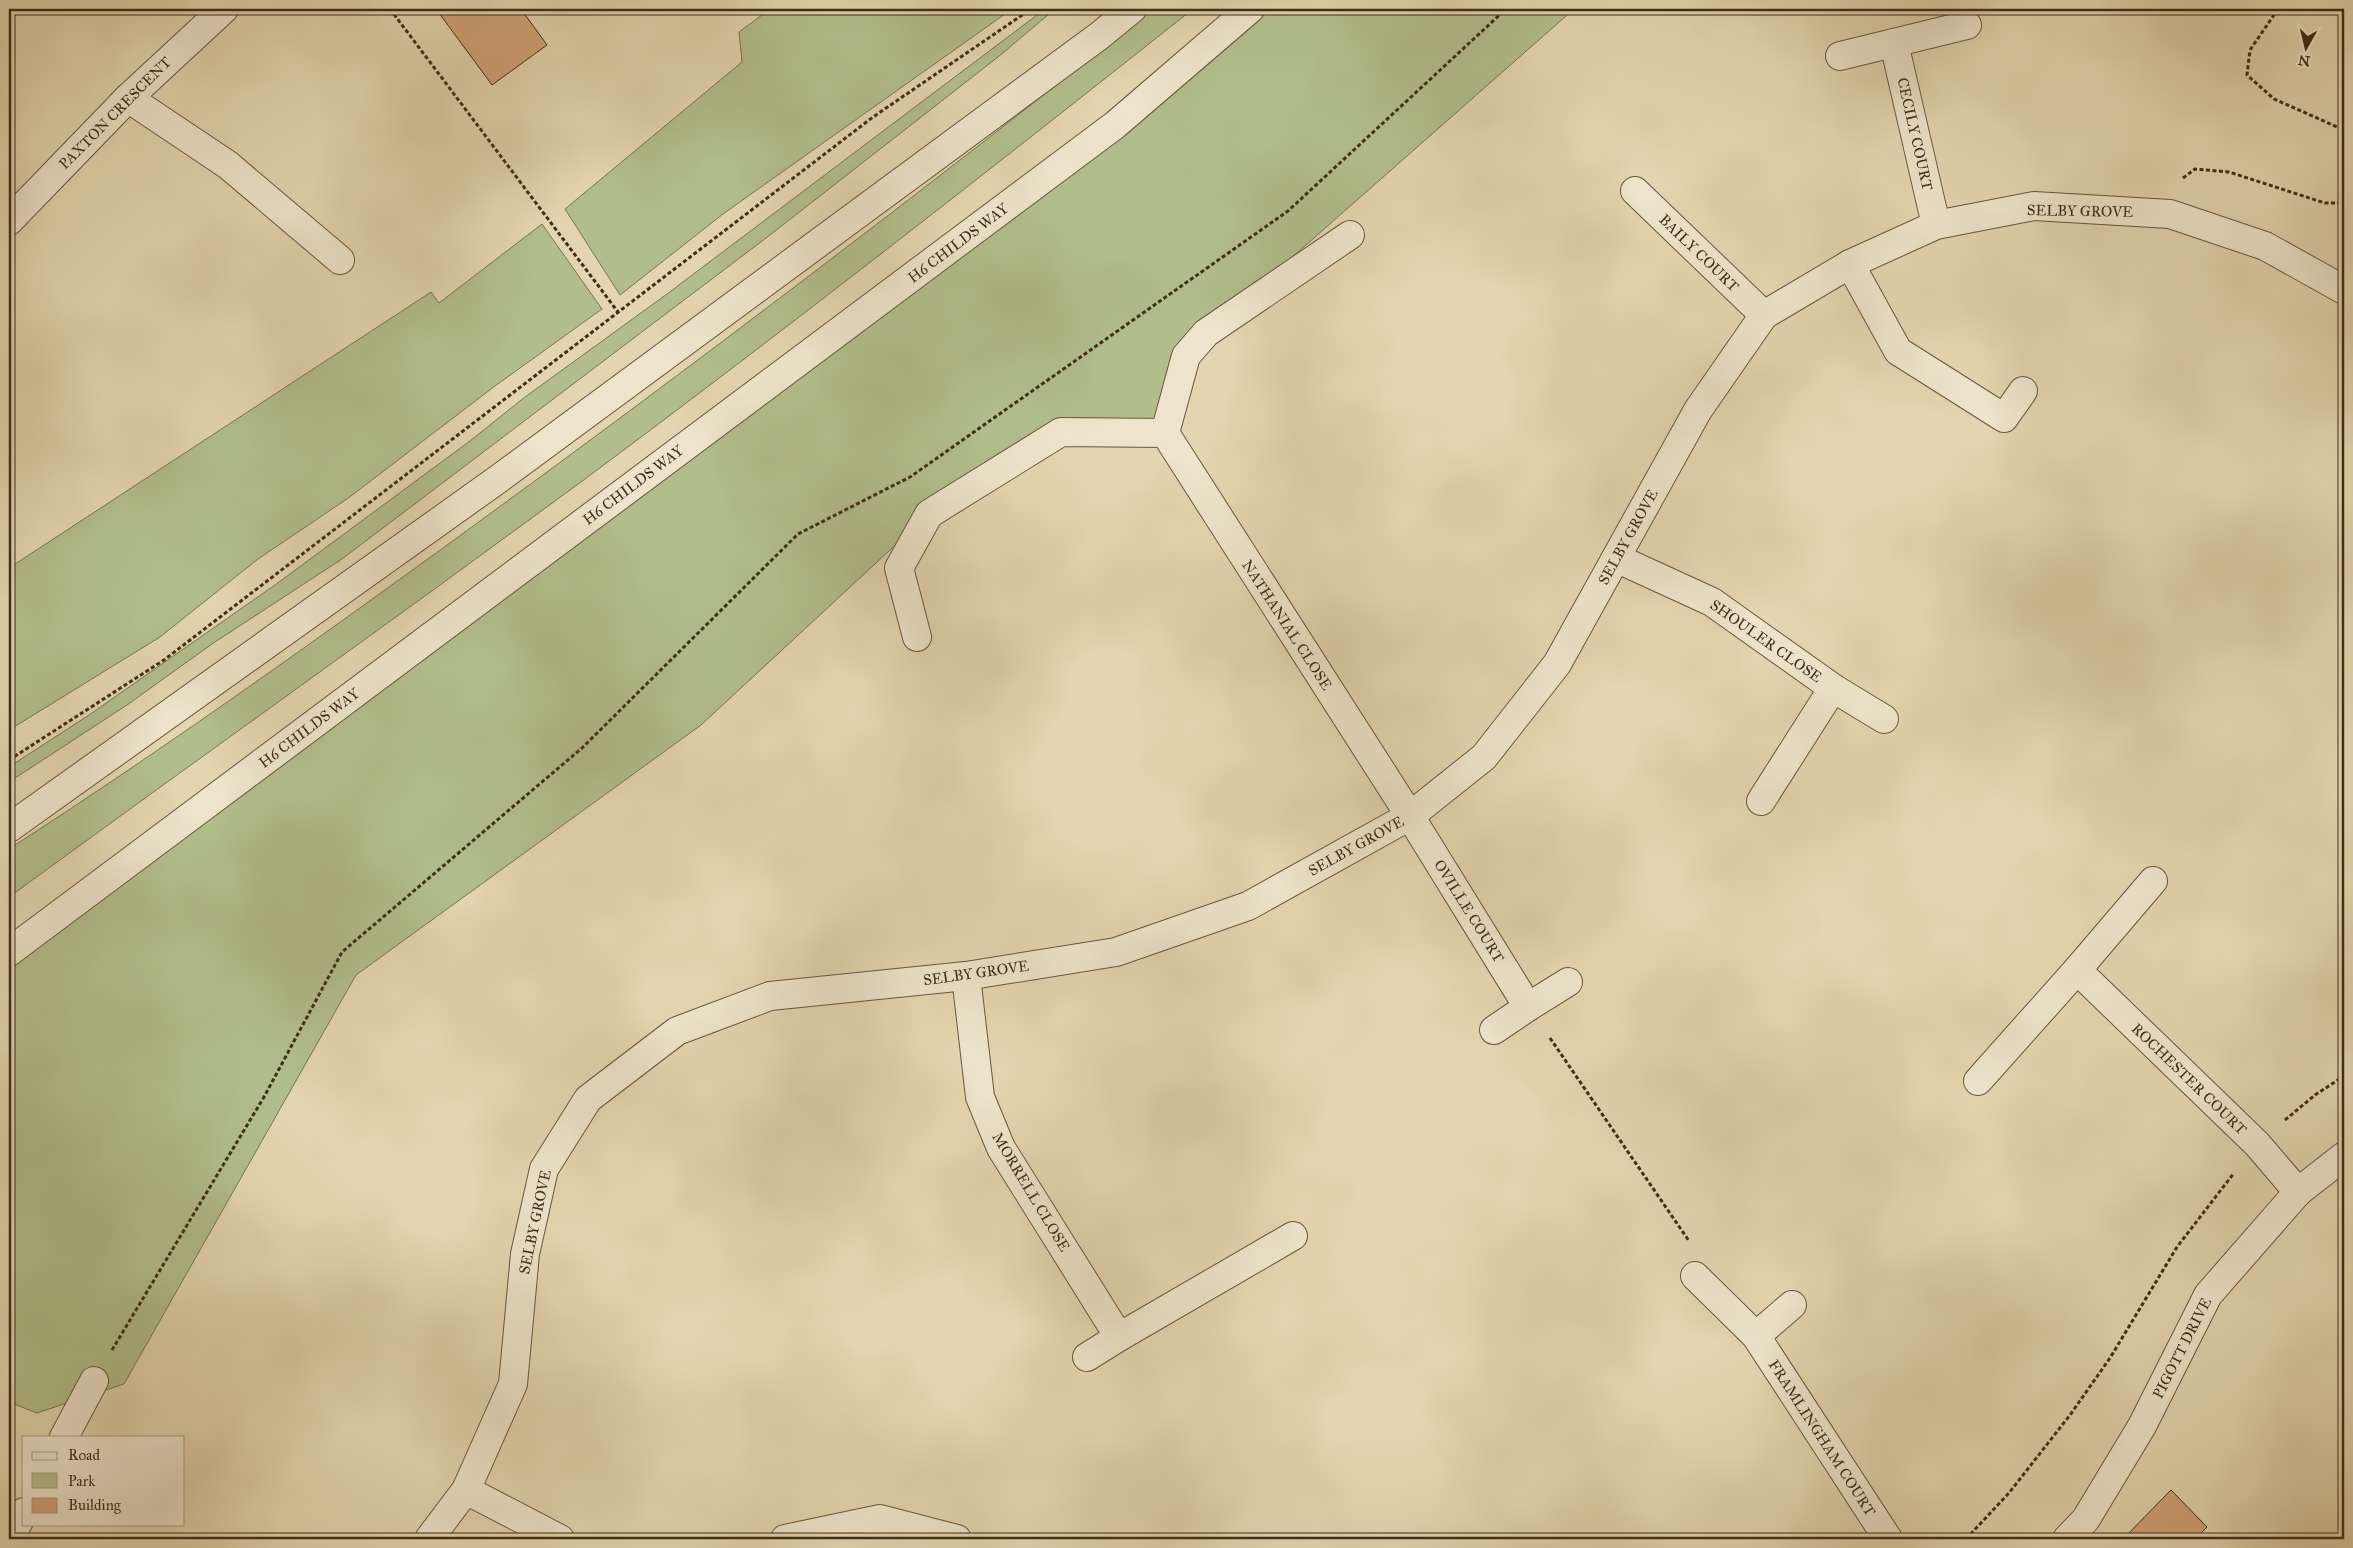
<svg xmlns="http://www.w3.org/2000/svg" width="2353" height="1548" viewBox="0 0 2353 1548" font-family="'IM FELL Great Primer',serif">
	<style>
		.green { fill: #b1be8c; stroke: #787652 }
		.building { fill: #d0a276; stroke: #402d19 }
		.lines { fill: none; stroke-linecap: round; stroke-linejoin: round }
		.minor-casing { stroke: #69573e; stroke-width: 30 }
		.path { stroke: #402d19; stroke-width: 3; stroke-dasharray: 4 2.5; stroke-linecap: butt }
		.minor { stroke: #ede4cb; stroke-width: 28 }
		.labels { text-anchor: middle; stroke-width: 4.5; stroke-linejoin: round; paint-order: stroke }
		.street-label { font-size: 15px; fill: #402d19; stroke: #ede4cb }
	</style>
	<rect width="100%" height="100%" fill="#e3d5af"/>
	<filter id="stains"><feTurbulence type="fractalNoise" baseFrequency=".004" numOctaves="4"/><feColorMatrix values="0 0 0 0 .2 0 0 0 0 .09 0 0 0 0 .02 0 0 0 .5 -.17"/></filter>
	<radialGradient id="worn" r=".72"><stop offset=".6" stop-color="#630" stop-opacity="0"/><stop offset="1" stop-color="#630" stop-opacity=".3"/></radialGradient>
	<g class="green">
		<polygon points="770,9 1012,9 723,214 620,295 565,209 742,62 739,32"/>
		<polygon points="1045,9 1055,9 998,57 770,235 342,559 212,644 127,705 9,782 9,767 89,715 275,585 470,441 525,397 667,294"/>
		<path d="M1153,9h40c-202,160 -405,319 -612,473 -190,140 -382,276 -572,415v-48c152,-98 299,-203 445,-309 237,-172 470,-350 699,-531z"/>
		<polygon points="1261,9 1574,9 1206,333 1165,433 1061,432 929,514 701,725 356,975 124,1384 37,1413 9,1402 9,952"/>
		<polygon points="542,224 602,309 495,386 347,499 258,559 160,637 9,730 9,568 431,292 439,303"/>
	</g>
	<g class="building">
		<polygon points="436,9 484,9 486,12 490,9 521,9 547,45 492,85"/>
		<polygon points="2171,1490 2207,1527 2195,1539 2123,1539"/>
	</g>
	<g class="lines">
		<defs>
			<g id="minor">
				<polyline points="1894,43 1936,225"/>
				<polyline points="1840,56 1967,25"/>
				<polyline points="128,98 228,165 340,260"/>
				<polyline points="1635,191 1764,315"/>
				<polyline points="9,221 128,98 224,9"/>
				<polyline points="1850,264 1898,351 2004,418 2023,391"/>
				<polyline points="1165,433 1186,356 1206,333 1350,235"/>
				<polyline points="1616,558 1712,602 1833,688 1884,719"/>
				<polyline points="917,637 899,568 929,514 1061,432 1165,433 1410,816 1528,1007 1494,1030"/>
				<polyline points="1761,801 1833,688"/>
				<polyline points="9,828 497,480 1099,36 1132,9"/>
				<polyline points="9,952 1115,125 1250,9"/>
				<polyline points="2077,970 2153,881"/>
				<polyline points="966,976 980,1097 1001,1148 1119,1337 1293,1236"/>
				<polyline points="1528,1007 1568,982"/>
				<polyline points="1978,1081 2077,970 2257,1144 2298,1192"/>
				<polyline points="1695,1276 1756,1336 1888,1539"/>
				<polyline points="1756,1336 1792,1305"/>
				<polyline points="1087,1357 1119,1337"/>
				<polyline points="64,1437 94,1381"/>
				<polyline points="466,1490 560,1539"/>
				<polyline points="9,1539 24,1512"/>
				<polyline points="429,1539 466,1490 513,1384 525,1254 544,1169 588,1099 677,1031 770,996 966,976 1116,952 1248,906 1410,816 1484,757 1557,664 1698,410 1764,315 1850,264 1936,225 2034,206 2170,214 2265,246 2344,290"/>
				<polyline points="785,1539 880,1519 957,1539"/>
				<polyline points="2067,1539 2086,1519 2142,1426 2208,1295 2298,1192 2344,1156"/>
			</g>
		</defs>
		<use href="#minor" class="minor-casing"/>
		<g class="path">
			<polyline points="390,9 618,312"/>
			<polyline points="2278,9 2250,50 2247,75 2274,99 2344,130"/>
			<polyline points="2183,178 2195,169 2229,172 2325,203 2344,203"/>
			<polyline points="9,760 164,660 873,117 1031,9"/>
			<polyline points="1550,1038 1689,1241"/>
			<polyline points="2285,1120 2315,1095 2344,1076"/>
			<polyline points="112,1350 264,1097 342,952 582,748 798,534 910,477 1288,211 1506,9"/>
			<polyline points="1966,1539 2009,1493 2070,1415 2110,1358 2177,1247 2234,1173"/>
		</g>
		<use href="#minor" class="minor"/>
	</g>
	<g class="labels">
		<g class="street-label">
			<text transform="translate(115 113) rotate(-45)" y="5">PAXTON CRESCENT</text>
			<text transform="translate(1915 134) rotate(77)" y="5">CECILY COURT</text>
			<text transform="translate(2080 211) rotate(1)" y="5">SELBY GROVE</text>
			<text transform="translate(958 243) rotate(-37)" y="5">H6 CHILDS WAY</text>
			<text transform="translate(1699 253) rotate(44)" y="5">BAILY COURT</text>
			<text transform="translate(633 485) rotate(-37)" y="5">H6 CHILDS WAY</text>
			<text transform="translate(1628 537) rotate(-61)" y="5">SELBY GROVE</text>
			<text transform="translate(1287 625) rotate(57)" y="5">NATHANIAL CLOSE</text>
			<text transform="translate(1766 641) rotate(35)" y="5">SHOULER CLOSE</text>
			<text transform="translate(309 728) rotate(-37)" y="5">H6 CHILDS WAY</text>
			<text transform="translate(1356 846) rotate(-29)" y="5">SELBY GROVE</text>
			<text transform="translate(1469 911) rotate(58)" y="5">OVILLE COURT</text>
			<text transform="translate(976 973) rotate(-8)" y="5">SELBY GROVE</text>
			<text transform="translate(2189 1079) rotate(44)" y="5">ROCHESTER COURT</text>
			<text transform="translate(1031 1192) rotate(59)" y="5">MORRELL CLOSE</text>
			<text transform="translate(535 1222) rotate(-78)" y="5">SELBY GROVE</text>
			<text transform="translate(2182 1348) rotate(-63)" y="5">PIGOTT DRIVE</text>
			<text transform="translate(1822 1438) rotate(57)" y="5">FRAMLINGHAM COURT</text>
		</g>
	</g>
	<rect width="2353" height="1548" fill="none" stroke="#e3d5af" stroke-width="30"/>
	<rect x="10" y="10" width="2333" height="1528" fill="none" stroke="#402d19" stroke-width="2.5"/>
	<rect x="15" y="15" width="2323" height="1518" fill="none" stroke="#402d19"/>
	<rect x="22" y="1436" width="162" height="90" fill="#ede4cb" stroke="#a89b84"/>
	<rect x="32" y="1452" width="25" height="8" fill="#ede4cb" stroke="#a89b84"/>
	<text x="68" y="1460" font-size="15" fill="#402d19">Road</text>
	<rect x="32" y="1473" width="25" height="15" fill="#b1be8c" stroke="#a89b84"/>
	<text x="68" y="1486" font-size="15" fill="#402d19">Park</text>
	<rect x="32" y="1498" width="25" height="15" fill="#d0a276" stroke="#a89b84"/>
	<text x="68" y="1510" font-size="15" fill="#402d19">Building</text>
	<g transform="translate(2306 48) rotate(188)" stroke="#ede4cb" stroke-width="4" paint-order="stroke">
	<path d="M0-4L9 19L0 12L-9 19Z" fill="#402d19"/>
	<text y="-8" font-size="14" font-weight="bold" text-anchor="middle" fill="#402d19">N</text>
	</g>
	<rect width="100%" height="100%" filter="url(#stains)"/>
	<rect width="100%" height="100%" fill="url(#worn)"/>
</svg>
